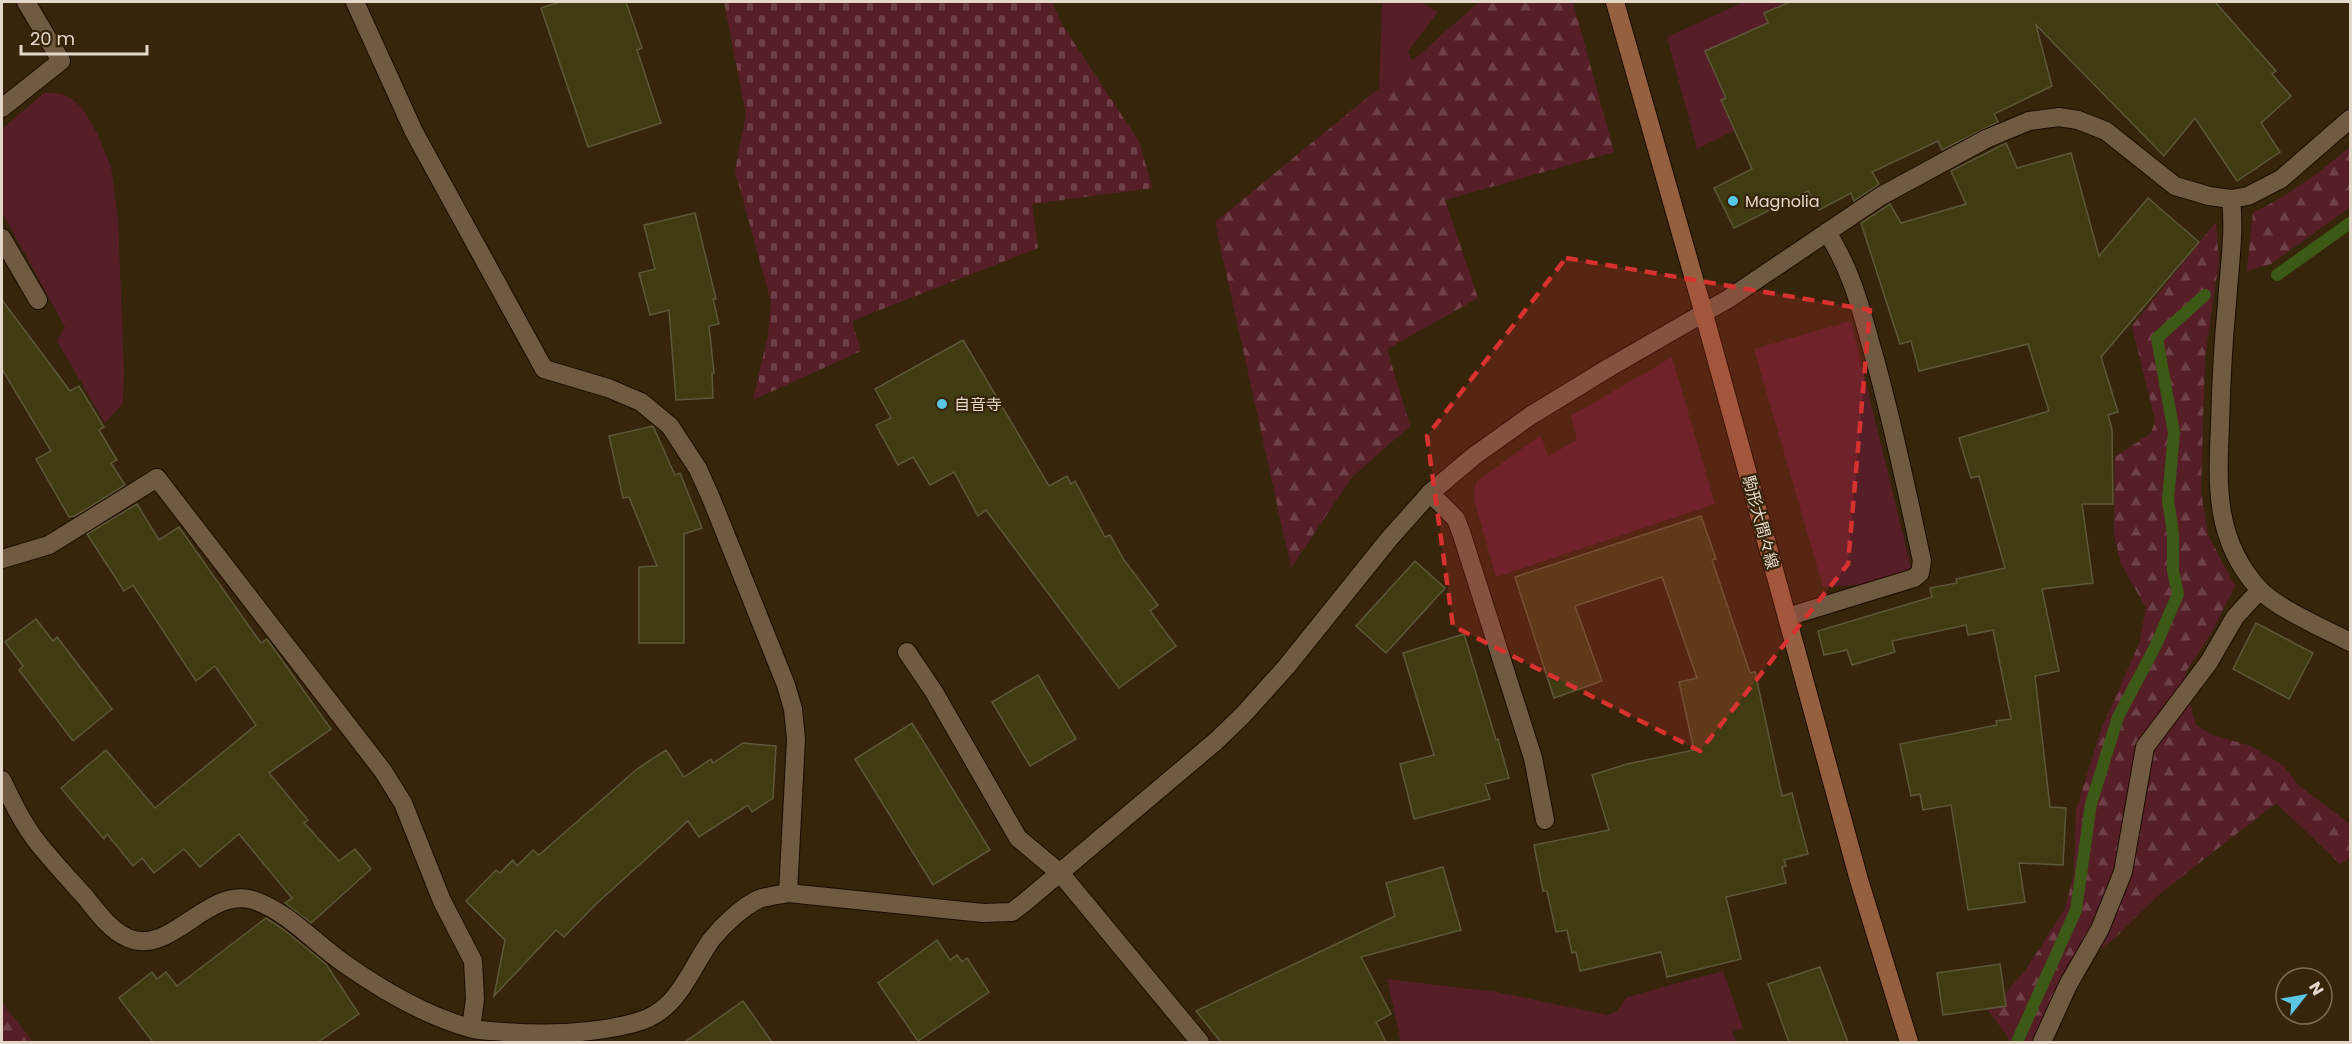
<svg xmlns="http://www.w3.org/2000/svg" width="2352" height="1044" viewBox="0 0 2352 1044" font-family="Poppins,'Noto Sans JP',sans-serif">
	<style>
		.grass { fill: #561f28 }
		.forest { fill: url(#forest-firs) }
		.cemetery { fill: url(#cemetery-stones) }
		.lines { fill: none; stroke-linecap: round; stroke-linejoin: round }
		.stream { stroke: #3c5916; stroke-width: 12 }
		.building { fill: #413b12; stroke: #5d5839; stroke-width: 1.5 }
		.service-casing { stroke: #1d0c00; stroke-width: 20 }
		.minor-casing { stroke: #1d0c00; stroke-width: 20 }
		.secondary-casing { stroke: #1d0c00; stroke-width: 20 }
		.service { stroke: #705b42; stroke-width: 18 }
		.minor { stroke: #705b42; stroke-width: 18 }
		.secondary { stroke: #95603f; stroke-width: 18 }
		.marked { fill: #d73130; fill-opacity: 0.2; stroke: #d73130; stroke-width: 4.5; stroke-dasharray: 12 8; stroke-linejoin: round }
		.poi-dot { fill: #5ac8e5; stroke: #36240b; stroke-width: 2 }
		.labels { text-anchor: middle; stroke-width: 4.5; stroke-linejoin: round; paint-order: stroke }
		.poi-label { font-size: 16px; fill: #e4d8ca; stroke: #36240b; text-anchor: start }
		.street-label { font-size: 16px; fill: #e4d8ca; stroke: #36240b }
	</style>
	<defs>
		<pattern id="forest-firs" width="22" height="20" patternUnits="userSpaceOnUse" patternTransform="scale(1.5)"><rect width="22" height="20" fill="#561f28"/><path d="M5 1l3.5 6h-7zM16 11l3.5 6h-7z" fill="#6e3f46"/></pattern>
		<pattern id="cemetery-stones" width="16" height="16" patternUnits="userSpaceOnUse" patternTransform="scale(1.5)"><rect width="16" height="16" fill="#561f28"/><path d="M2 7V4a2 2 0 0 1 4 0v3zM10 15v-3a2 2 0 0 1 4 0v3z" fill="#6e3f46"/></pattern>
	</defs>
	<rect width="100%" height="100%" fill="#36240b"/>
	<g class="grass">
		<polygon points="1382,2 1421,2 1438,12 1408,51 1412,61 1379,89"/>
		<polygon points="1744,2 1784,2 1785,4 1764,13 1768,23 1705,52 1726,98 1721,101 1731,125 1777,101 1780,108 1697,149 1667,37"/>
		<polygon points="45,92 62,94 72,99 82,108 96,131 111,167 118,219 124,371 123,403 105,423 57,341 65,327 2,212 2,129"/>
		<polygon points="1851,321 1911,568 1868,584 1823,587 1754,349"/>
		<polygon points="1672,357 1715,504 1496,577 1474,499 1476,482 1541,435 1548,456 1577,440 1571,416"/>
		<polygon points="1723,971 1743,1028 1732,1032 1736,1042 1401,1042 1387,979 1497,992 1607,1015 1617,1011 1627,997"/>
	</g>
	<g class="forest">
		<polygon points="1479,2 1573,2 1614,152 1445,200 1478,298 1387,349 1410,426 1352,477 1291,568 1215,222 1412,61"/>
		<path d="M2350,147v60l-79,57 -24,7 6,-59c37,-16 66,-40 97,-65z"/>
		<polygon points="2216,222 2219,260 2205,358 2201,492 2208,535 2235,586 2210,635 2185,673 2188,697 2196,725 2212,735 2251,746 2284,766 2298,785 2350,824 2350,858 2340,864 2276,803 2161,893 2115,938 2065,974 2034,1042 2007,1042 2009,1038 1987,1009 2006,1006 2005,994 2024,972 2065,909 2074,873 2076,810 2102,727 2139,644 2146,608 2121,564 2114,534 2115,457 2151,433 2155,420 2132,326"/>
		<polygon points="2,1003 33,1042 2,1042"/>
	</g>
	<polygon class="cemetery" points="724,2 1052,2 1061,23 1140,143 1152,188 1032,204 1038,248 852,321 861,351 753,400 768,335 771,302 735,171 746,114"/>
	<g class="lines">
		<g class="stream">
			<polyline points="2277,275 2350,223"/>
			<polyline points="2017,1042 2076,910 2091,804 2118,717 2156,645 2178,594 2173,571 2173,533 2168,500 2174,433 2157,338 2205,295"/>
		</g>
	</g>
	<g class="building">
		<polygon points="560,2 626,2 642,48 637,50 661,123 588,147 541,8"/>
		<polygon points="1790,2 2215,2 2276,71 2272,74 2291,96 2261,123 2280,152 2237,181 2195,118 2164,156 2036,25 2052,86 1994,114 1998,122 1942,150 1938,141 1872,172 1879,184 1854,201 1851,193 1819,210 1808,191 1734,228 1714,188 1752,169 1721,100 1726,98 1705,51 1768,23 1764,13"/>
		<polygon points="2006,143 2017,168 2071,153 2099,256 2148,198 2199,242 2101,357 2118,412 2108,415 2112,429 2113,504 2082,504 2093,583 2042,589 2059,671 2035,676 2050,807 2066,808 2063,865 2019,863 2025,902 1968,910 1951,805 1923,810 1920,794 1911,796 1900,744 1997,725 1996,721 2011,719 1993,630 1968,635 1966,625 1892,641 1895,652 1852,665 1847,650 1824,655 1818,631 1932,597 1930,588 1957,583 1956,579 2005,568 1979,476 1971,478 1959,438 2049,411 2028,344 1919,371 1911,341 1900,344 1861,223 1890,204 1901,223 1966,204 1951,171"/>
		<polygon points="695,213 716,299 713,299 719,324 709,326 714,373 712,373 713,398 676,400 669,310 650,315 639,273 655,269 644,225"/>
		<polygon points="2,300 70,391 79,386 104,427 99,430 117,460 111,463 125,485 75,516 69,517 36,459 51,451 2,369"/>
		<polygon points="963,340 1049,486 1067,476 1071,484 1075,481 1105,537 1110,535 1124,560 1158,605 1150,611 1176,646 1119,688 986,510 978,516 954,472 930,485 913,457 898,465 876,425 891,418 875,389"/>
		<polygon points="653,426 675,475 680,473 702,528 684,534 684,643 639,643 639,567 657,566 629,497 623,498 609,436"/>
		<polygon points="137,504 159,540 179,527 261,643 267,639 331,729 269,773 308,820 304,823 339,861 355,849 371,869 311,923 285,903 292,898 239,834 200,867 184,849 154,873 142,858 133,866 107,834 104,839 61,788 106,750 155,808 256,725 215,666 196,681 133,585 124,591 87,534"/>
		<polygon points="1701,516 1716,559 1712,560 1750,673 1755,672 1782,796 1792,793 1808,854 1784,860 1786,866 1782,867 1786,883 1726,897 1741,959 1667,977 1661,952 1580,971 1576,952 1572,953 1567,930 1556,932 1547,891 1543,891 1534,845 1609,830 1592,775 1627,764 1694,750 1679,682 1697,678 1662,577 1575,606 1602,681 1554,698 1515,577"/>
		<polygon points="1415,561 1445,588 1386,653 1356,626"/>
		<polygon points="36,619 53,641 57,637 112,709 73,741 19,670 23,666 5,642"/>
		<polygon points="2256,623 2313,653 2289,699 2233,669"/>
		<polygon points="1464,634 1496,740 1498,739 1509,778 1485,784 1490,799 1414,819 1400,764 1434,755 1403,653"/>
		<polygon points="1038,675 1076,739 1030,766 992,702"/>
		<polygon points="912,723 990,850 933,885 855,759"/>
		<polygon points="743,743 776,746 773,798 752,812 748,805 699,837 688,821 596,904 564,937 556,930 494,996 505,940 466,901 496,870 500,873 513,860 517,866 533,850 539,855 637,769 666,750 684,777 711,759 713,763"/>
		<polygon points="1443,867 1461,930 1361,957 1391,1014 1376,1022 1386,1042 1221,1042 1196,1011 1395,916 1386,883"/>
		<polygon points="266,918 283,929 326,964 359,1014 318,1042 153,1042 119,998 152,972 157,979 166,972 177,986"/>
		<polygon points="937,940 950,960 957,955 962,962 967,958 989,992 918,1041 878,983"/>
		<polygon points="2000,964 2006,1006 1943,1015 1937,973"/>
		<polygon points="1820,967 1848,1042 1789,1042 1768,984"/>
		<polygon points="743,1001 772,1042 685,1042"/>
	</g>
	<g class="lines">
		<defs>
			<g id="service">
				<polyline points="2,238 38,300"/>
				<polyline points="2,559 49,545 157,478"/>
				<path d="M1787,617l127,-39 6,-5 2,-12c-15,-69 -29,-138 -48,-205 -13,-46 -21,-83 -47,-124"/>
				<polyline points="907,652 934,692 1018,838 1061,874"/>
				<polyline points="2042,1042 2068,985 2100,929 2123,872 2145,747 2209,662 2235,617 2260,590"/>
			</g>
			<g id="minor">
				<polyline points="355,2 414,132 544,369 608,388 641,402 670,426 698,469 711,498 786,685 793,709 796,739 788,893"/>
				<polyline points="2,108 61,61 26,2"/>
				<path d="M2231,199c4,34 -2,69 -4,104 -4,41 -6,82 -7,123 -3,61 -5,116 40,164 17,18 67,40 90,52"/>
				<polyline points="157,478 383,771 403,803 442,901 473,961 475,999 471,1028"/>
				<polyline points="1430,493 1456,519 1461,532 1533,758 1545,820"/>
				<path d="M2,780c10,21 21,44 36,63 15,19 32,37 48,55 12,15 24,32 42,40 43,19 79,-52 125,-38 33,10 64,45 92,64 37,26 81,52 125,64 11,3 23,3 34,4 43,3 88,2 130,-9 44,-11 54,-50 77,-83 12,-15 31,-33 48,-41 9,-3 20,-4 29,-6l195,20 29,-1 13,-10 190,-160 28,-27 44,-49 102,-127 41,-46 44,-37 56,-40 80,-49 118,-68 153,-103 105,-57 43,-18 30,-4 19,3 28,11 69,55 34,10 22,3 17,-3 33,-17 69,-60"/>
				<polyline points="1061,874 1200,1042"/>
			</g>
			<polyline id="secondary" points="1615,2 1704,314 1859,880 1909,1042"/>
		</defs>
		<use href="#service" class="service-casing"/>
		<use href="#minor" class="minor-casing"/>
		<use href="#secondary" class="secondary-casing"/>
		<use href="#service" class="service"/>
		<use href="#minor" class="minor"/>
		<use href="#secondary" class="secondary"/>
	</g>
	<path class="marked" d="M1566,258l304,52 -22,254 -148,187 -247,-125 -26,-190z"/>
	<g class="poi-dot">
		<circle cx="1733" cy="201" r="6"/>
		<circle cx="942" cy="404" r="6"/>
	</g>
	<g class="labels">
		<g class="poi-label">
			<text x="1745" y="207">Magnolia</text>
			<text x="954" y="410">自音寺</text>
		</g>
		<g class="street-label">
			<text transform="translate(1761 522) rotate(75)" y="6">駒形大間々線</text>
		</g>
	</g>
	<rect width="2352" height="1044" fill="none" stroke="#e4d8ca" stroke-width="6"/>
	<g transform="translate(2304 996) rotate(59)"><circle r="28" fill="#36240b" stroke="#7c6c57" stroke-width="1.5"/>
	<path d="M0-4.5L10 22L0 15L-10 22Z" fill="#5ac8e5"/>
	<text y="-9" font-size="16" font-weight="bold" text-anchor="middle" fill="#e4d8ca">N</text>
	</g>
	<path d="M21 45v9h126v-9" fill="none" stroke="#e4d8ca" stroke-width="3"/>
	<text x="30" y="45" font-size="18" fill="#e4d8ca" stroke="#36240b" stroke-width="4.5" paint-order="stroke">20 m</text>
</svg>
